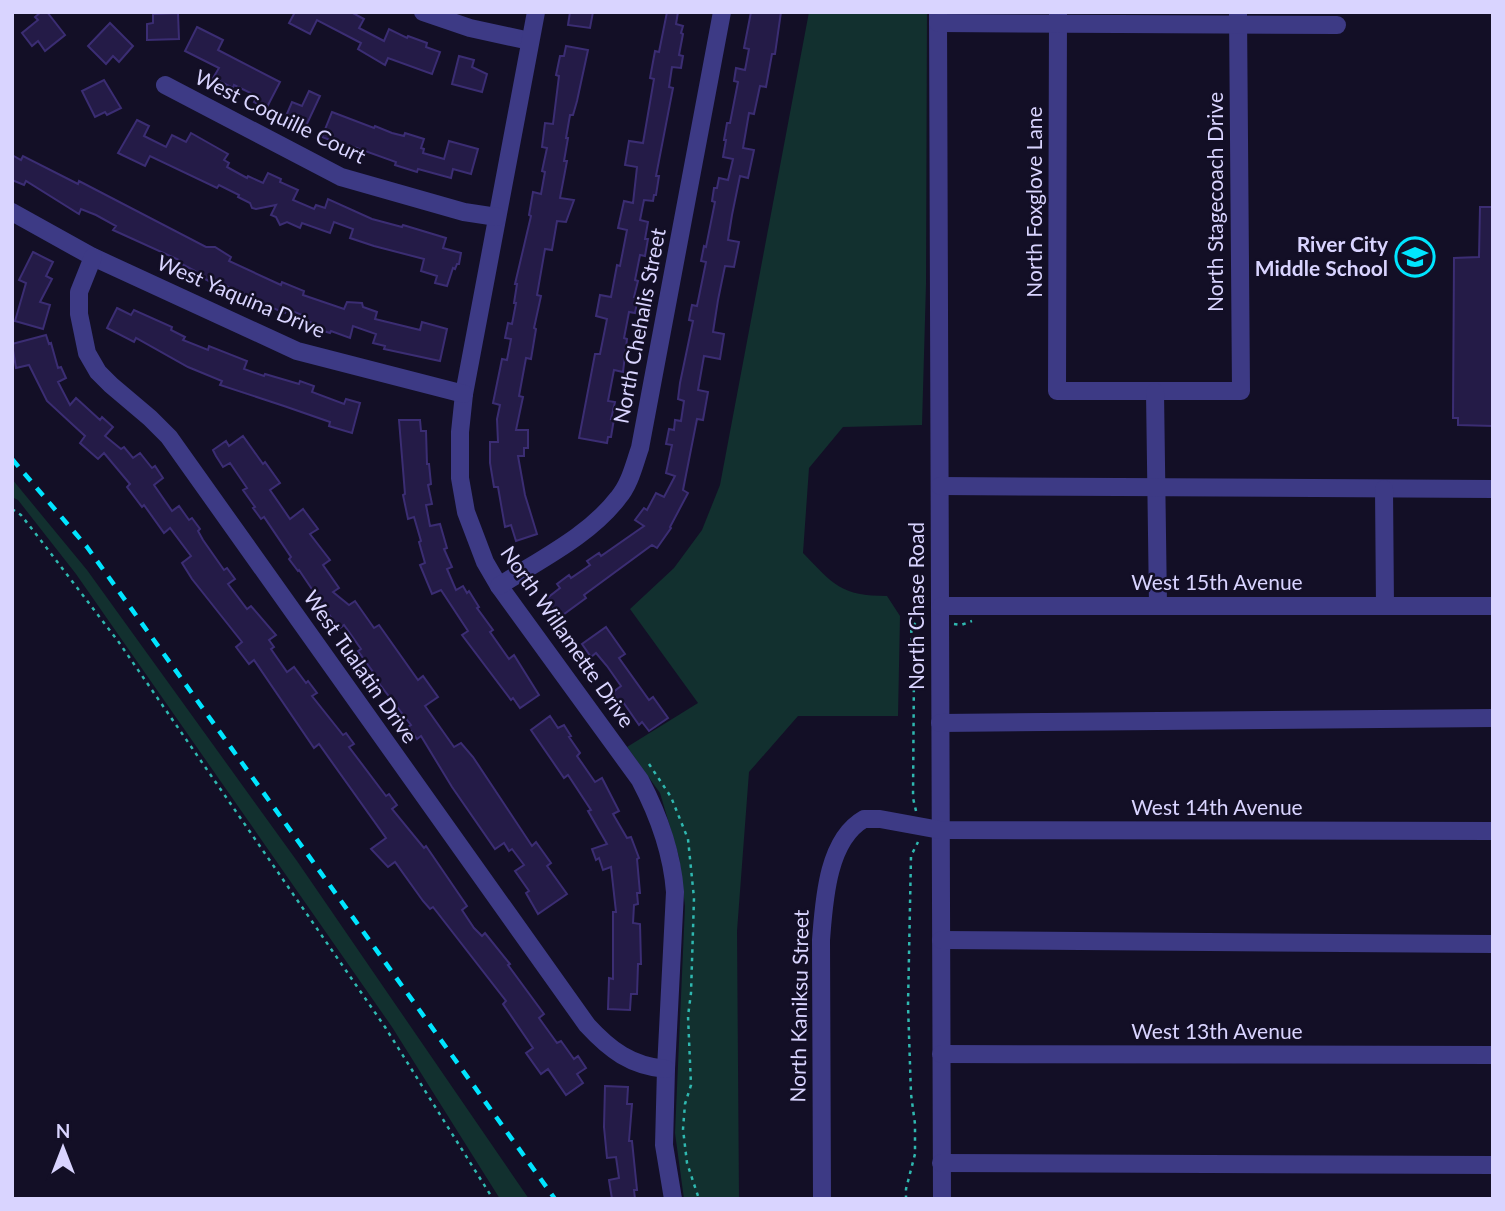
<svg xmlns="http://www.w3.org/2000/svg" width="1505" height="1211" viewBox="0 0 1505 1211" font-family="Lato,sans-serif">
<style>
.green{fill:#12302f}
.building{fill:#241b47;stroke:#3b2d73;stroke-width:2}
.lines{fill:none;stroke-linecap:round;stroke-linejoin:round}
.path{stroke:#2fb8b0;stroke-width:2.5;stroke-dasharray:3.5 5;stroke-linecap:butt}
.minor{stroke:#3d3a85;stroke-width:18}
.rail{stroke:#00e5ff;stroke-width:4.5;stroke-dasharray:10 9;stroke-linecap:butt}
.labels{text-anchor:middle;stroke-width:5;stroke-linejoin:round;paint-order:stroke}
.street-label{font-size:21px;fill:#d9d4ff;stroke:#130f26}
.poi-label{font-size:21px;font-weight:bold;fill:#d9d4ff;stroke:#130f26;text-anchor:end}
</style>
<rect width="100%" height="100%" fill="#130f26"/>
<!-- green -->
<g class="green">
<path d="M809,12h118l-1,272 -4,141 -79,2 -34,41 -6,85c31,32 38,43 84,43l13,20 -2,100h-100l-49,56 -12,159 2,268h-55l-9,-66 10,-227 -6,-49 -19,-64 -33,-46 71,-44 -68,-94 44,-41 28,-38 18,-45z"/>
<polygon points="12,479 87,570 297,861 529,1199 500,1199 392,1027 76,574 18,500 12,497"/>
</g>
<!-- building -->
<g class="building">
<polygon points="41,12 47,12 65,35 45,51 38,41 32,46 22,33 38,20 35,17"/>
<polygon points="295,12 351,12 364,19 359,28 384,41 389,29 407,38 408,36 427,43 426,47 440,52 432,74 388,58 385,65 358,49 361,43 317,20 310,34 289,23"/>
<polygon points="570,12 593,12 590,28 568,25"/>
<polygon points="667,12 678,12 676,24 683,26 681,33 683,34 679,55 683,56 681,68 672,67 669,87 673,88 656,176 659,176 656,195 654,195 653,201 644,200 640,220 648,222 645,239 648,239 645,256 640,255 635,280 638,281 634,297 638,298 635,313 629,312 624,338 627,339 623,372 614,370 608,401 615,402 611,419 614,419 611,437 608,437 607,443 579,438 595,354 600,354 607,319 596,316 600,295 611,297 617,265 620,266 627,230 618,228 624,201 633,203 637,167 625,165 629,141 643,143 654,79 650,78 655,51 659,52"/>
<polygon points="751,12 781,12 775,54 772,54 766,87 760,86 754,114 749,113 743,148 754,150 748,178 740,176 732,215 728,240 739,242 734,267 725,266 718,300 713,332 724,334 720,359 704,356 698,390 708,392 703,420 697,419 683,490 688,493 670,527 671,528 657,548 652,545 584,595 586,598 560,617 546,599 560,588 557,584 569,575 571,578 590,565 587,561 599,553 601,556 644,526 635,520 644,508 647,510 656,493 664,497 675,476 666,473 672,445 666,444 669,429 674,430 675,420 681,421 684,401 678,399 680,383 693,321 689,320 692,305 697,306 706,262 701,261 704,246 706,247 715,202 712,201 714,188 717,188 719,178 728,180 733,159 723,157 726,140 724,140 727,123 730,123 738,82 734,81 736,68 745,70 749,49 744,48"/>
<polygon points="178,13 179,39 147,40 147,24 153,23 153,14"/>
<polygon points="110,23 133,46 119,62 113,56 106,64 88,46"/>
<polygon points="197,27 223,40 218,50 280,82 266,109 254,102 257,96 234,85 233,88 213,78 219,68 185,51"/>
<polygon points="566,46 588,50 577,101 573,115 570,115 566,138 568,138 564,161 567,161 560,198 574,200 566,222 557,221 552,250 545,249 537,295 541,296 534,328 536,329 531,359 526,358 519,396 523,397 516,430 528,430 528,448 524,448 524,456 518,456 525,495 537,534 516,541 511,525 505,527 498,487 494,487 490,463 490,442 498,442 497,419 500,405 493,403 502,359 507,360 511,339 505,338 508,323 512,324 516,303 514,303 517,284 515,284 531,216 529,215 533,192 541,194 545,172 542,171 547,148 542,147 545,123 553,124 559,76 556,75 560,56 564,56"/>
<polygon points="459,56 474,60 472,67 487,74 482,92 452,84"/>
<polygon points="104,80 121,108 107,115 105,112 95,117 82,91"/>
<polygon points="309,91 320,96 306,126 286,116 292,102 302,106"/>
<polygon points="332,112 374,128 375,126 392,133 404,136 405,133 424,139 421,148 424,149 423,153 444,159 449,141 478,149 471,174 453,169 451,178 418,169 417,172 395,165 396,162 354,147 353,149 322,137"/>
<polygon points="137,120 149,126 144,136 166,147 172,135 186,142 191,133 228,154 224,160 229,163 227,167 247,178 248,176 263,183 268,173 281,179 280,182 298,190 293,200 314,209 316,205 325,208 328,199 372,219 402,227 403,225 446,238 443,248 461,253 459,264 457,264 455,269 453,268 447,286 435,283 437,276 421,271 424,259 374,246 350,238 353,229 334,222 330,233 302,223 300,228 287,222 280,225 276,217 271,215 276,205 256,209 252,208 250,203 238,197 239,195 219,185 217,188 150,156 145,166 118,153"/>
<polygon points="12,155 21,160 23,156 78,184 79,181 206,247 215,247 231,257 229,261 281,285 282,282 304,291 303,295 344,309 347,302 362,303 363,307 377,312 375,319 420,330 422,322 447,329 440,361 384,349 385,346 373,343 376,334 353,326 350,338 331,331 330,333 317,329 318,325 304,320 305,316 287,309 285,313 261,303 260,306 247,300 249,297 218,282 216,285 194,273 195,271 178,262 179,260 113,230 116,226 96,215 81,209 79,214 26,181 24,185 12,180"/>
<polygon points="1480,207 1493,207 1493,426 1458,425 1458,418 1453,418 1454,258 1479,257"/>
<polygon points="33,252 53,262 46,276 52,279 40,302 50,305 43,329 15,321 26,283 19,280"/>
<polygon points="117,308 131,315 134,310 172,327 171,330 185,337 183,340 208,350 209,346 247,361 244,369 264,376 265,374 299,384 300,381 314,386 312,392 344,404 346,399 360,403 352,433 332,427 329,426 330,422 284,406 220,385 222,381 188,367 136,338 134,342 107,328"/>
<polygon points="46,335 49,344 51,343 58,368 61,367 66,378 58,382 70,405 76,398 100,420 102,417 113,427 105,436 121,449 124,447 133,458 140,453 152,468 155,466 163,478 154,485 172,511 179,506 189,520 192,518 200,529 198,531 203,540 224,570 227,568 235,579 228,584 247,609 251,606 276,635 269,640 274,647 271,649 287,672 294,667 306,683 308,681 317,693 312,696 343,735 346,733 354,744 349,747 386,796 389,794 397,805 392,809 424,848 426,846 467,906 462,910 474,928 482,936 485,933 510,964 508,965 544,1014 539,1018 557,1043 561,1041 574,1059 578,1056 586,1068 577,1074 583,1083 566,1095 548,1069 541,1074 526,1053 533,1048 503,1004 506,1001 433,907 430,909 423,901 395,862 388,867 371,849 386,838 319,744 314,748 254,660 249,664 236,647 242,642 192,579 182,563 191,556 170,528 164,533 144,505 142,507 127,487 130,484 104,453 98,459 80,443 85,436 47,401 29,365 16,368 12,344"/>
<polygon points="399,420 420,420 421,431 426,431 427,464 429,464 431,484 428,485 432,504 426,505 430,526 440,524 447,548 444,549 452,567 447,569 456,590 463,586 467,593 469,591 479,607 477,608 493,630 490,632 509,659 514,655 539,695 520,708 513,698 511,700 462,635 468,631 441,590 432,594 420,565 425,563 419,542 421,541 414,517 408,519 403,495 405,494"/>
<polygon points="243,436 263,464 265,462 280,483 270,490 290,519 303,509 318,529 310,534 330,560 323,565 339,588 333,592 349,605 355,601 374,628 379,625 418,680 423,676 438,697 425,706 454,747 461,743 473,757 532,846 536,842 551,863 547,866 567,894 538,914 526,893 529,891 515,871 524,865 512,849 509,851 504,843 495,849 452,787 421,736 417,739 408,727 411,725 371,673 373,672 358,651 361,649 344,625 339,629 299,570 298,571 289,559 291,557 264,517 261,519 253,508 255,507 243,490 247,488 230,463 223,467 216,456 213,450 226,441 229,446"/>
<polygon points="606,627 625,654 619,658 649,700 653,697 668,718 649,731 642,722 639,725 623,702 621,704 612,693 621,686 607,666 596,653 591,657 582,644"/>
<polygon points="550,716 558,728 564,725 571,736 569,737 580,753 577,756 595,782 602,778 619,811 613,814 627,838 631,837 639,858 637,859 640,893 637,893 638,904 634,905 633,923 640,924 641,964 638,964 637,994 631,994 630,1010 608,1009 609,978 613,979 613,912 616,912 611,867 603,870 599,858 596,860 592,849 607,844 588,811 591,810 568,775 564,778 531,730"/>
<polygon points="605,1086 628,1087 627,1104 632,1104 629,1141 632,1141 637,1190 634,1190 635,1199 612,1199 609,1180 619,1178 616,1157 607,1158 604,1127"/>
</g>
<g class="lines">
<!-- path -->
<g class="path">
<polyline points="12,509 21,515 39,538 118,641 385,1027 493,1199"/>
<polyline points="954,624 961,625 972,621"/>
<polyline points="649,764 671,797 688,839 694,898 691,993 688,1016 691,1085 685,1104 683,1129 687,1163 699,1199"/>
<polyline points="916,811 913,798 914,668 911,627 917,622 927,621"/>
<polyline points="906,1199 906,1189 915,1154 915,1124 911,1094 908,1005 911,856 918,842"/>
</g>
<!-- minor -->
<g class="minor">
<polyline points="423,12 470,28 530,41"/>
<path d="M536,12l-72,382 -4,38v46l6,34 19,50 14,24 141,194c19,36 32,72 35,112l-9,177 -2,76 9,54"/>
<polyline points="938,12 942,1199"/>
<polyline points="1058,12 1057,391 1241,391 1238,12"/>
<polyline points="938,23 1337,25"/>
<polyline points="165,85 341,177 464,212 497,217"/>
<polyline points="12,212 93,257 297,351 464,394"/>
<path d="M93,257l-14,35v22l8,39 11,19 13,13 39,33 19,19 418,588c23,25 44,41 79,44"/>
<polyline points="1155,392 1158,605"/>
<polyline points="940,486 1493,489"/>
<polyline points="1384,489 1385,606"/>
<path d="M499,586c40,-26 90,-50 119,-88 12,-14 16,-33 22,-50l82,-436"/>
<polyline points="941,606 1493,606"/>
<polyline points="940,723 1493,718"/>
<polyline points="941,940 1493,944"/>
<polyline points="941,1054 1493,1055"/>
<polyline points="941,1163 1493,1165"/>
<path d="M822,1199l-1,-259c3,-38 6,-100 43,-121h16l60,11 553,1"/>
</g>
<!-- rail -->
<polyline class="rail" points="12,459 87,547 555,1199"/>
</g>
<!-- icons -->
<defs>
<g id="school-ring" transform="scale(2.0125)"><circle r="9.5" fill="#130f26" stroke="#00e5ff" stroke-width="1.5"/><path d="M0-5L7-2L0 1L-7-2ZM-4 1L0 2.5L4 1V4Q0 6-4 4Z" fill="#00e5ff"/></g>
</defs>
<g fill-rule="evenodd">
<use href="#school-ring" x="1415" y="257"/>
</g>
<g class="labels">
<!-- street labels -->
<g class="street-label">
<text transform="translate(280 117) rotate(26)" y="7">West Coquille Court</text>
<text transform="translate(1035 202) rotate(-90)" y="7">North Foxglove Lane</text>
<text transform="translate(1216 202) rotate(-90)" y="7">North Stagecoach Drive</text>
<text transform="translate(241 297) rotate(23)" y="7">West Yaquina Drive</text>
<text transform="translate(640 326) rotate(-79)" y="7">North Chehalis Street</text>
<text x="1217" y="590">West 15th Avenue</text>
<text transform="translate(917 606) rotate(-90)" y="7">North Chase Road</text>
<text transform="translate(567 637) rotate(55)" y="7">North Willamette Drive</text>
<text transform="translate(360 667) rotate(55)" y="7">West Tualatin Drive</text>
<text x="1217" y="815">West 14th Avenue</text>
<text transform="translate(800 1006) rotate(-89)" y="7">North Kaniksu Street</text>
<text x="1217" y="1039">West 13th Avenue</text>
</g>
<!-- poi labels -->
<g class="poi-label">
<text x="1388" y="252">River City<tspan x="1388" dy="24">Middle School</tspan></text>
</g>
</g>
<!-- border -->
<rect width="1505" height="1211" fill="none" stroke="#d9d4ff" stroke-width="28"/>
<!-- north arrow -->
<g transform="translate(63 1148)" stroke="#130f26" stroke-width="5" paint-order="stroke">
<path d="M0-5L12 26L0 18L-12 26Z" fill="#d9d4ff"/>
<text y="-10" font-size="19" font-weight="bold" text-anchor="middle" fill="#d9d4ff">N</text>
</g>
</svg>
